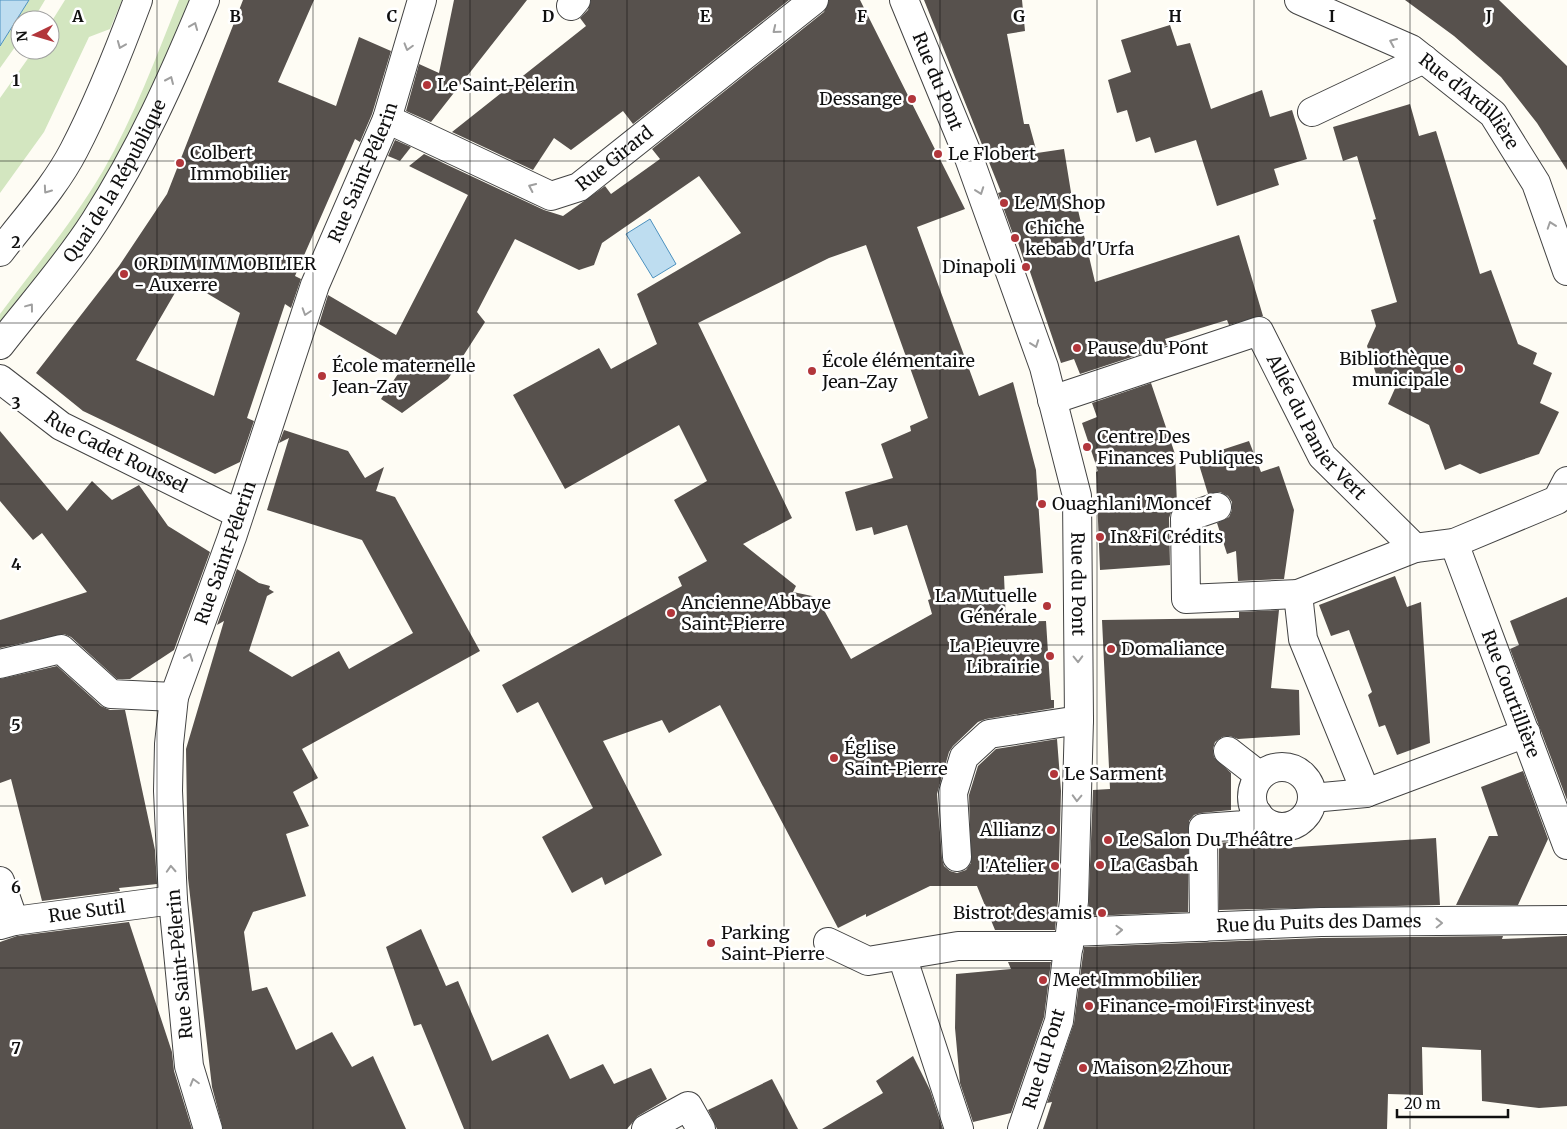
<svg xmlns="http://www.w3.org/2000/svg" width="1567" height="1129" viewBox="0 0 1567 1129" font-family="Merriweather,serif">
<style>
.green{fill:#d3e6c0}
.water{fill:#beddf0;stroke:#4c91bf}
.building{fill:#57514d;fill-rule:evenodd}
.lines{fill:none;stroke-linecap:round;stroke-linejoin:round}
.minor-casing{stroke:#434343;stroke-width:30}
.minor{stroke:#fff;stroke-width:28}
.oneway{stroke:#9f9f9f}
.grid{fill:none;stroke:#101010;stroke-width:1;stroke-opacity:0.55}
.poi-dot{fill:#b2363b;stroke:#fff;stroke-width:2}
.labels{text-anchor:middle;stroke-width:5;stroke-linejoin:round;paint-order:stroke}
.street-label{font-size:18px;fill:#101010;stroke:#fff}
.poi-label{font-size:18px;fill:#101010;stroke:#fff;text-anchor:start}
.grid-label{font-size:16px;text-anchor:middle;font-weight:bold;fill:#101010;stroke:#fff;stroke-width:5;stroke-linejoin:round;paint-order:stroke}
</style>
<rect width="100%" height="100%" fill="#fefcf4"/>
<!-- green -->
<g class="green">
<polygon points="29,0 45,0 33,20 20,20 20,40 0,68 0,46"/>
<polygon points="65,0 122,0 110,29 89,37 44,132 0,193 0,98 34,50 50,50 50,24"/>
<path d="M179,0h12l-48,117 -30,58 -113,157v-18c35,-47 73,-92 103,-143 31,-54 53,-114 76,-171z"/>
</g>
<!-- water -->
<g class="water">
<polygon points="0,0 29,0 0,46"/>
<polygon points="650,219 676,264 653,278 626,234"/>
</g>
<!-- building -->
<g class="building">
<path d="M243,0h71l-36,82 58,24 23,-69 32,14 -19,63 -12,28 -5,-3 -60,137 6,3 -10,29 -6,-4 -38,114 7,3 -14,41 -25,12 -132,-63 -47,-38 83,-107 48,-72zM183,279l57,34 -26,83 -78,-36z"/>
<polygon points="454,0 527,0 431,122 406,111 419,64 439,73"/>
<polygon points="591,0 789,0 633,124 623,111 571,150 554,138 533,170 452,132 586,26 580,18 588,10"/>
<path d="M829,0h31l105,209 -48,18 62,169 34,-14 23,88 7,103 -39,3 2,46 40,-1 5,79h3v8l-68,11 -8,3 -25,24 -4,6 -12,42 5,64 2,8 6,5 7,2 9,-3 5,-7 -2,-68 9,-29 18,-17 61,-10 4,52 -3,109 -3,30h-60l-18,-44h-47l-64,31v-3l-28,14 -118,-223 -51,28 -7,-13 -59,21 59,114 -57,30 -3,-8 -30,16 -30,-56 51,-29 -55,-106 -21,11 -15,-28 180,-99 -4,-9 29,-16 -33,-61 33,-19 -28,-56 -114,64 -52,-94 86,-47 12,21 46,-25 -20,-50 104,-61 -42,-57 -97,67 -8,22 -15,5 -64,-31 -38,73 8,10 -29,45 -8,12 -46,34 -21,-14 19,-28 -81,-47 9,-29 68,40 72,-140 -59,-29 15,-12 120,56 19,6 42,-30 6,8 49,-35 -8,-10 172,-137zM866,245l62,173 -18,8 1,5 -30,13 12,34 -48,14 11,39 16,-4 2,8 33,-10 24,74 -3,1 4,14 -81,45 -26,-47 -13,-16 -19,-4 3,-6 -53,-42 49,-26 -94,-195 131,-65z"/>
<polygon points="924,0 1022,0 1025,31 1007,34 1024,124 1029,124 1037,153 1064,149 1074,211 1078,210 1095,282 1239,235 1263,316 1229,325 1227,320 1165,339 1167,345 1140,351 1141,354 1080,374 1074,359 1061,363 1027,263 1025,264 1016,236 1014,237 998,193 1001,192"/>
<polygon points="1405,0 1499,0 1567,66 1567,170 1537,123 1501,77 1454,36"/>
<polygon points="1170,25 1177,46 1190,43 1211,109 1262,90 1270,117 1292,110 1307,159 1274,169 1279,185 1217,206 1196,140 1155,153 1150,137 1136,142 1127,110 1117,113 1108,80 1131,72 1121,40"/>
<polygon points="1410,104 1419,136 1436,131 1480,274 1491,270 1518,344 1537,353 1533,364 1552,373 1540,403 1559,412 1539,454 1480,474 1460,464 1445,470 1429,425 1388,404 1397,384 1376,374 1367,346 1376,326 1371,310 1397,302 1373,220 1376,219 1357,156 1343,161 1333,127"/>
<polygon points="395,140 411,147 400,161 388,156"/>
<polygon points="1151,383 1175,454 1177,505 1172,510 1169,518 1170,565 1100,570 1096,472 1098,471 1082,423 1097,417 1092,403"/>
<polygon points="284,430 348,451 365,478 384,467 376,491 395,497 480,651 302,749 318,778 293,792 309,826 286,834 306,896 253,912 244,932 252,991 267,987 296,1050 332,1032 352,1067 373,1056 406,1129 223,1129 212,1087 188,878 186,749 224,621 217,625 237,569 259,583 270,586 269,589 274,592 267,596 249,651 292,677 339,651 349,669 413,633 362,540 267,510 289,438 279,443"/>
<polygon points="0,431 67,511 92,481 112,500 139,485 168,526 210,552 174,650 130,679 117,679 71,637 64,634 0,648 0,620 87,592 42,533 33,540 0,501"/>
<polygon points="1249,441 1261,472 1279,466 1294,510 1284,579 1238,581 1236,551 1227,554 1217,523 1229,517 1232,510 1232,502 1228,496 1220,492 1208,494 1197,458"/>
<polygon points="1395,576 1407,607 1421,602 1430,743 1397,755 1385,725 1379,727 1368,695 1372,692 1349,630 1331,636 1319,605"/>
<polygon points="1567,597 1567,800 1510,649 1519,645 1510,621"/>
<polygon points="1279,610 1271,688 1299,690 1300,735 1238,739 1230,736 1222,737 1215,742 1213,749 1214,757 1231,773 1231,810 1201,813 1194,815 1189,821 1188,912 1088,916 1093,790 1110,789 1102,620 1239,618 1239,612"/>
<polygon points="57,666 101,706 110,710 125,710 155,850 157,884 119,888 120,891 42,901 11,779 0,783 0,679"/>
<polygon points="1523,771 1548,839 1518,905 1456,905 1489,836 1498,836 1481,787"/>
<polygon points="1436,838 1440,905 1219,910 1219,843 1230,842 1230,846 1281,848"/>
<polygon points="129,922 172,1052 174,1071 192,1129 0,1129 0,942 17,936"/>
<polygon points="421,929 446,986 458,981 492,1061 548,1034 570,1079 603,1064 614,1084 651,1068 667,1099 638,1116 627,1129 464,1129 421,1024 414,1026 386,947"/>
<polygon points="1503,936 1502,939 1567,936 1567,1106 1539,1108 1482,1101 1481,1050 1422,1047 1423,1095 1388,1094 1387,1129 1043,1129 1052,1102 1047,1103 1074,1023 1084,947 1321,938"/>
<polygon points="1008,962 1051,962 1044,1017 1011,1113 973,1122 960,1083 955,1028 956,974 1011,969"/>
<polygon points="913,1056 930,1090 943,1129 822,1129 883,1093 876,1081"/>
<polygon points="772,1079 798,1129 717,1129 708,1110"/>
</g>
<g class="lines">
<!-- minor casing -->
<g class="minor-casing">
<g id="minor">
<path id="s1" d="M904,0l65,158 75,209 33,129 2,224 -5,181 -15,120 -37,108"/>
<path id="s2" d="M1299,0l112,49 82,65 43,69 31,88"/>
<polyline points="571,6 576,0"/>
<polyline points="1312,112 1424,59"/>
<path id="s3" d="M387,119l164,77 28,-9 235,-187"/>
<path d="M0,252c25,-33 55,-65 74,-102 25,-48 45,-99 64,-150"/>
<path id="s4" d="M0,345c31,-40 67,-80 95,-124 45,-70 78,-144 110,-221"/>
<path id="s5" d="M0,379l61,47 178,88"/>
<path id="s6" d="M1052,400l207,-69 63,125 93,92 39,-5 103,-43 10,-19"/>
<polyline points="1217,507 1185,518 1186,599 1298,594 1415,548"/>
<path id="s7" d="M1454,543l113,302"/>
<polyline points="1298,594 1303,639 1366,793 1526,733"/>
<polyline points="0,664 61,649 111,694 174,697"/>
<polyline points="1228,751 1260,776"/>
<circle cx="1282" cy="797" r="30"/>
<polyline points="1312,798 1366,793"/>
<polyline points="957,857 953,793 964,757 989,734 1079,720"/>
<polyline points="0,881 14,921"/>
<path id="s8" d="M0,925l14,-4 159,-21"/>
<polyline points="1204,927 1203,828 1245,825 1258,814"/>
<path id="s9" d="M1071,932l250,-10 246,-2"/>
<polyline points="828,942 868,961 958,946 1069,946"/>
<polyline points="902,956 959,1129"/>
<path id="s10" d="M208,1129l-19,-63 -16,-166 -5,-109 1,-47 5,-47 58,-160 83,-252 72,-166 35,-119"/>
<polyline points="646,1129 688,1106 701,1129"/>
</g>
</g>
<!-- minor -->
<use href="#minor" class="minor"/>
</g>
<!-- one-way arrows -->
<defs><path id="oneway-chevron" d="M-2-3.5L2.5 0L-2 3.5" fill="none" stroke-width="1.6" stroke-linecap="round" stroke-linejoin="round" transform="scale(1.25)"/></defs>
<g class="oneway">
<use href="#oneway-chevron" transform="translate(194 26) rotate(-68)"/>
<use href="#oneway-chevron" transform="translate(776 30) rotate(141)"/>
<use href="#oneway-chevron" transform="translate(1393 42) rotate(-157)"/>
<use href="#oneway-chevron" transform="translate(121 45) rotate(112)"/>
<use href="#oneway-chevron" transform="translate(408 47) rotate(106)"/>
<use href="#oneway-chevron" transform="translate(170 80) rotate(-66)"/>
<use href="#oneway-chevron" transform="translate(532 187) rotate(-155)"/>
<use href="#oneway-chevron" transform="translate(47 190) rotate(125)"/>
<use href="#oneway-chevron" transform="translate(980 191) rotate(70)"/>
<use href="#oneway-chevron" transform="translate(1551 225) rotate(-109)"/>
<use href="#oneway-chevron" transform="translate(30 307) rotate(-53)"/>
<use href="#oneway-chevron" transform="translate(306 312) rotate(108)"/>
<use href="#oneway-chevron" transform="translate(1035 344) rotate(70)"/>
<use href="#oneway-chevron" transform="translate(189 657) rotate(-70)"/>
<use href="#oneway-chevron" transform="translate(1078 659) rotate(89)"/>
<use href="#oneway-chevron" transform="translate(1077 798) rotate(92)"/>
<use href="#oneway-chevron" transform="translate(171 869) rotate(-93)"/>
<use href="#oneway-chevron" transform="translate(1439 923) rotate(-1)"/>
<use href="#oneway-chevron" transform="translate(1119 930) rotate(-2)"/>
<use href="#oneway-chevron" transform="translate(194 1082) rotate(-106)"/>
</g>
<!-- grid -->
<path class="grid" d="M157,0v1129M313,0v1129M470,0v1129M627,0v1129M784,0v1129M940,0v1129M1097,0v1129M1254,0v1129M1410,0v1129M0,161h1567M0,323h1567M0,484h1567M0,645h1567M0,806h1567M0,968h1567"/>
<!-- markers -->
<g class="poi-dot">
<circle cx="427" cy="85" r="5"/>
<circle cx="912" cy="99" r="5"/>
<circle cx="938" cy="154" r="5"/>
<circle cx="180" cy="163" r="5"/>
<circle cx="1004" cy="203" r="5"/>
<circle cx="1015" cy="238" r="5"/>
<circle cx="1026" cy="267" r="5"/>
<circle cx="124" cy="274" r="5"/>
<circle cx="1077" cy="348" r="5"/>
<circle cx="1459" cy="369" r="5"/>
<circle cx="812" cy="371" r="5"/>
<circle cx="322" cy="376" r="5"/>
<circle cx="1087" cy="447" r="5"/>
<circle cx="1042" cy="504" r="5"/>
<circle cx="1100" cy="537" r="5"/>
<circle cx="1047" cy="606" r="5"/>
<circle cx="671" cy="613" r="5"/>
<circle cx="1111" cy="649" r="5"/>
<circle cx="1050" cy="656" r="5"/>
<circle cx="834" cy="758" r="5"/>
<circle cx="1054" cy="774" r="5"/>
<circle cx="1051" cy="830" r="5"/>
<circle cx="1108" cy="840" r="5"/>
<circle cx="1100" cy="865" r="5"/>
<circle cx="1055" cy="866" r="5"/>
<circle cx="1102" cy="913" r="5"/>
<circle cx="711" cy="943" r="5"/>
<circle cx="1043" cy="980" r="5"/>
<circle cx="1089" cy="1006" r="5"/>
<circle cx="1083" cy="1068" r="5"/>
</g>
<g class="labels">
<!-- street labels -->
<g class="street-label">
<text dy="6" stroke="none"><textPath href="#s1" startOffset="88">Rue du Pont</textPath></text>
<text dy="6" stroke="none"><textPath href="#s2" startOffset="201">Rue d'Ardillière</textPath></text>
<text dy="6" stroke="none"><textPath href="#s3" startOffset="256">Rue Girard</textPath></text>
<text dy="6" stroke="none"><textPath href="#s10" startOffset="994">Rue Saint-Pélerin</textPath></text>
<text dy="6" stroke="none"><textPath href="#s4" startOffset="201">Quai de la République</textPath></text>
<text dy="6" stroke="none"><textPath href="#s6" startOffset="331">Allée du Panier Vert</textPath></text>
<text dy="6" stroke="none"><textPath href="#s5" startOffset="138">Rue Cadet Roussel</textPath></text>
<text dy="6" stroke="none"><textPath href="#s10" startOffset="589">Rue Saint-Pélerin</textPath></text>
<text dy="6" stroke="none"><textPath href="#s1" startOffset="614">Rue du Pont</textPath></text>
<text dy="6" stroke="none"><textPath href="#s7" startOffset="161">Rue Courtillière</textPath></text>
<text dy="6" stroke="none"><textPath href="#s8" startOffset="88">Rue Sutil</textPath></text>
<text dy="6" stroke="none"><textPath href="#s9" startOffset="248">Rue du Puits des Dames</textPath></text>
<text transform="translate(180 964) rotate(-95)" y="6">Rue Saint-Pélerin</text>
<text transform="translate(1044 1059) rotate(-73)" y="6">Rue du Pont</text>
</g>
<!-- poi labels -->
<g class="poi-label">
<text x="437" y="91">Le Saint-Pelerin</text>
<text x="902" y="105" text-anchor="end">Dessange</text>
<text x="190" y="159">Colbert<tspan x="190" dy="21">Immobilier</tspan></text>
<text x="948" y="160">Le Flobert</text>
<text x="1014" y="209">Le M Shop</text>
<text x="1025" y="234">Chiche<tspan x="1025" dy="21">kebab d'Urfa</tspan></text>
<text x="134" y="270">ORDIM IMMOBILIER<tspan x="134" dy="21">- Auxerre</tspan></text>
<text x="1016" y="273" text-anchor="end">Dinapoli</text>
<text x="1087" y="354">Pause du Pont</text>
<text x="1449" y="365" text-anchor="end">Bibliothèque<tspan x="1449" dy="21">municipale</tspan></text>
<text x="822" y="367">École élémentaire<tspan x="822" dy="21">Jean-Zay</tspan></text>
<text x="332" y="372">École maternelle<tspan x="332" dy="21">Jean-Zay</tspan></text>
<text x="1097" y="443">Centre Des<tspan x="1097" dy="21">Finances Publiques</tspan></text>
<text x="1052" y="510">Ouaghlani Moncef</text>
<text x="1110" y="543">In&amp;Fi Crédits</text>
<text x="1037" y="602" text-anchor="end">La Mutuelle<tspan x="1037" dy="21">Générale</tspan></text>
<text x="681" y="609">Ancienne Abbaye<tspan x="681" dy="21">Saint-Pierre</tspan></text>
<text x="1040" y="652" text-anchor="end">La Pieuvre<tspan x="1040" dy="21">Librairie</tspan></text>
<text x="1121" y="655">Domaliance</text>
<text x="844" y="754">Église<tspan x="844" dy="21">Saint-Pierre</tspan></text>
<text x="1064" y="780">Le Sarment</text>
<text x="1041" y="836" text-anchor="end">Allianz</text>
<text x="1118" y="846">Le Salon Du Théâtre</text>
<text x="1110" y="871">La Casbah</text>
<text x="1045" y="872" text-anchor="end">l'Atelier</text>
<text x="1092" y="919" text-anchor="end">Bistrot des amis</text>
<text x="721" y="939">Parking<tspan x="721" dy="21">Saint-Pierre</tspan></text>
<text x="1053" y="986">Meet Immobilier</text>
<text x="1099" y="1012">Finance-moi First invest</text>
<text x="1093" y="1074">Maison 2 Zhour</text>
</g>
</g>
<g class="grid-label">
<text x="78" y="22">A</text>
<text x="235" y="22">B</text>
<text x="392" y="22">C</text>
<text x="548" y="22">D</text>
<text x="705" y="22">E</text>
<text x="862" y="22">F</text>
<text x="1019" y="22">G</text>
<text x="1175" y="22">H</text>
<text x="1332" y="22">I</text>
<text x="1489" y="22">J</text>
<text x="16" y="86">1</text>
<text x="16" y="248">2</text>
<text x="16" y="409">3</text>
<text x="16" y="570">4</text>
<text x="16" y="731">5</text>
<text x="16" y="893">6</text>
<text x="16" y="1054">7</text>
</g>
<!-- north arrow -->
<g transform="translate(35 35) rotate(265)"><circle r="24" fill="#ffffff" stroke="#9f9f9f"/>
<path d="M0-4L9 19L0 12L-9 19Z" fill="#b2363b"/>
<text y="-8" font-size="14" font-weight="bold" text-anchor="middle" fill="#101010">N</text>
</g>
<!-- scale -->
<path d="M1397 1109v8h111v-8" fill="none" stroke="#101010" stroke-width="2.5"/>
<text x="1404" y="1109" font-size="15" fill="#101010" stroke="#ffffff" stroke-width="4" paint-order="stroke">20 m</text>
</svg>
